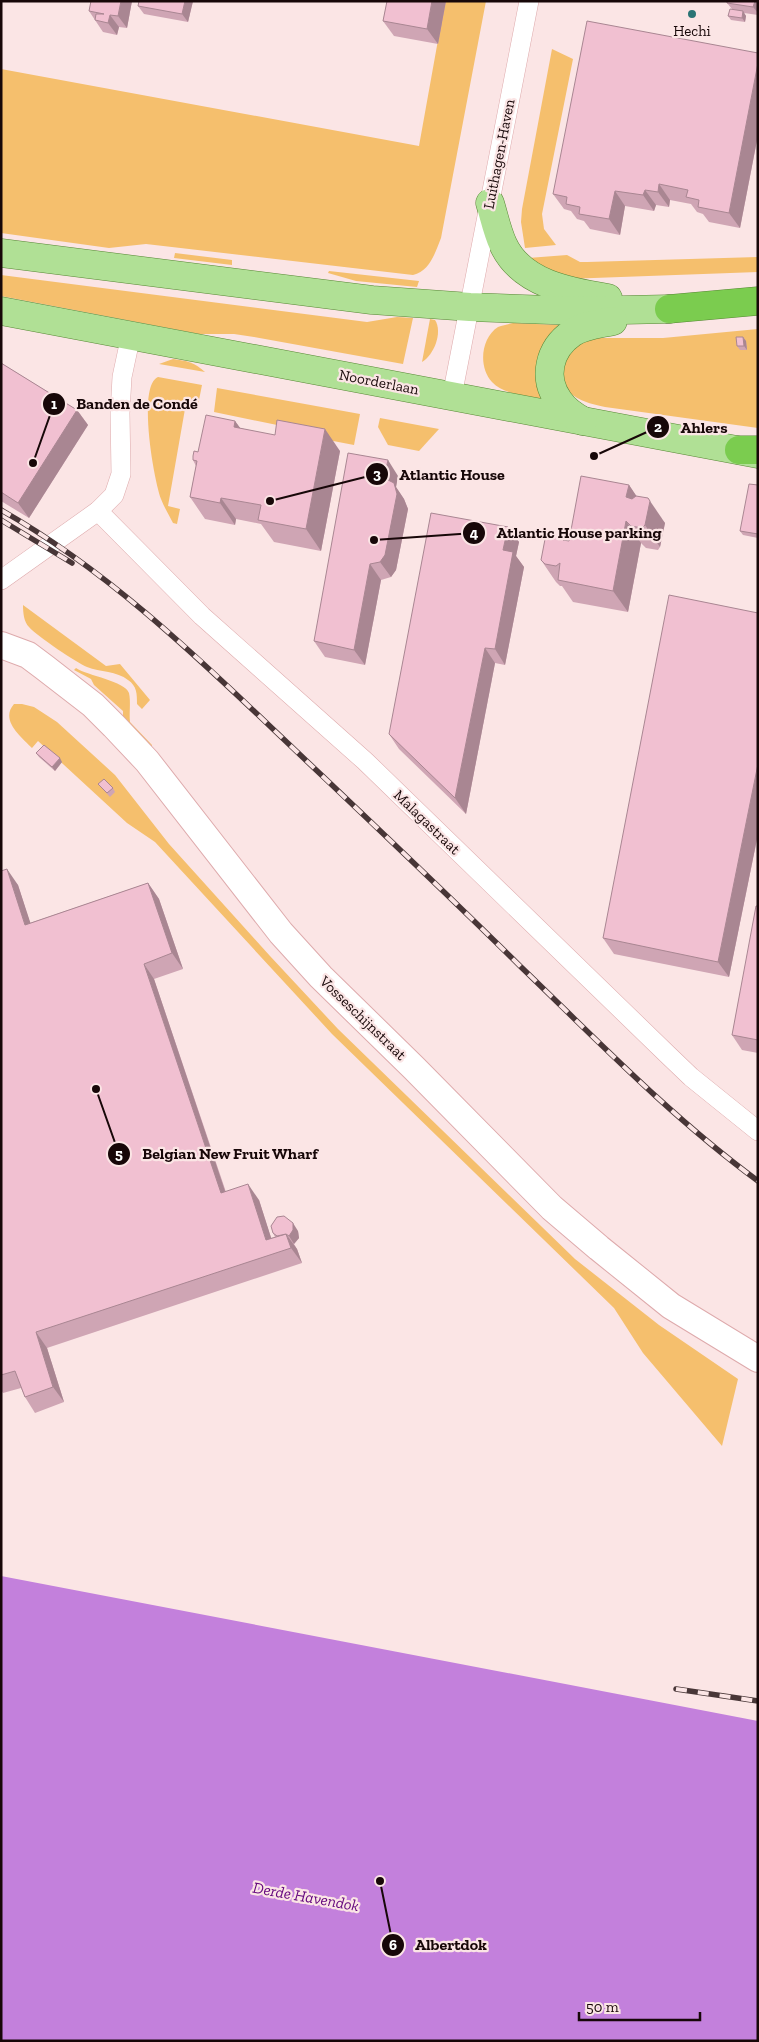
<svg xmlns="http://www.w3.org/2000/svg" width="759" height="2042" viewBox="0 0 759 2042" font-family="'Zilla Slab',serif">
<style>
.green{fill:#f5bf6d}
.water{fill:#c380dc}
.lines{fill:none;stroke-linecap:round;stroke-linejoin:round}
.street-casing{stroke:#deaaac;stroke-width:20}
.secondary-casing{stroke:#deaaac;stroke-width:28}
.primary-casing{stroke:#588736;stroke-width:29}
.highway-casing{stroke:#588736;stroke-width:29}
.street{stroke:#fff;stroke-width:19}
.secondary{stroke:#fff;stroke-width:26}
.primary{stroke:#b0e095;stroke-width:28}
.highway{stroke:#7bcc4f;stroke-width:28}
.rail-casing{stroke:#483637;stroke-width:5.5}
.rail{stroke:#fbe5e5;stroke-width:4;stroke-dasharray:11;stroke-linecap:butt}
.wall{fill:#cfa5b4}
.shaded-wall{fill:#a98692}
.building{fill:#f1c0d1;stroke:#a98692}
.poi-dot{fill:#2a7475;stroke:#fbe5e5;stroke-width:2}
.labels{text-anchor:middle;stroke-width:4.5;stroke-linejoin:round;paint-order:stroke}
.poi-label{font-size:15px;fill:#170708;stroke:#fbe5e5}
.street-label{font-size:15px;fill:#170708;stroke:#fbe5e5}
.water-label{font-size:16px;font-style:italic;fill:#62047c;stroke:#fbe5e5}
.leader{fill:none;stroke:#170708;stroke-width:2}
.callout-dot{fill:#170708;stroke:#fbe5e5;stroke-width:2}
.mark-label{font-size:15px;text-anchor:middle;font-weight:bold;fill:#fff}
.callout-label{font-size:16px;text-anchor:middle;font-weight:bold;fill:#170708;stroke:#fbe5e5;stroke-width:4.5;stroke-linejoin:round;paint-order:stroke}
</style>
<rect width="100%" height="100%" fill="#fbe5e5"/>
<!-- green -->
<g class="green">
<path d="M445,1h41l-45,237c-6,15 -11,33 -28,37l-267,-31 -37,4 -108,-15v-164l418,77z"/>
<polygon points="552,49 573,59 542,214 544,229 556,245 525,248 521,222 522,209"/>
<polygon points="175,253 232,260 232,265 174,258"/>
<polygon points="567,255 580,262 587,262 758,257 758,272 566,279 558,278 528,258"/>
<polygon points="329,271 419,281 417,287 356,281 328,273"/>
<polygon points="1,275 367,322 397,317 413,318 403,364 254,337 234,334 199,334 1,296"/>
<path d="M430,319l5,1c8,12 -1,35 -13,42z"/>
<path d="M513,323l45,2 2,4 -16,71c-16,-4 -40,-5 -52,-18 -14,-15 -11,-44 6,-55 5,-2 11,-3 15,-4z"/>
<path d="M758,329v99l-153,-21c-18,-4 -30,-7 -42,-21l-1,-26 7,-10 22,-12h72z"/>
<path d="M173,359c14,2 21,3 32,13l-46,-8z"/>
<path d="M158,377l44,8 -5,25 -12,-1 -17,97 12,3 -3,15 -4,-1c-4,-8 -9,-16 -12,-24 -7,-18 -24,-113 -3,-122z"/>
<polygon points="217,388 360,414 354,445 281,431 282,426 214,412"/>
<polygon points="380,418 439,429 419,451 388,445 378,427"/>
<path d="M23,605l83,61 14,-2 30,36 -8,9 -5,-5c0,-10 0,-18 -9,-24 -11,-9 -28,-8 -41,-13 -10,-4 -50,-31 -58,-40 -5,-5 -6,-14 -6,-22z"/>
<path d="M76,668c12,8 49,13 53,25 2,9 0,20 1,29l22,23v5l-29,-29v-10l-29,-26 -3,-6 -17,-9z"/>
<path d="M14,704h8l12,3 23,15 58,53 54,69 101,112 68,73 237,230 84,66 79,54 -16,67 -79,-93 -29,-45 -282,-274 -177,-192 -28,-19 -89,-82 -6,7c-12,-12 -32,-28 -18,-44z"/>
</g>
<!-- water -->
<polygon class="water" points="1,1576 758,1721 758,2041 1,2041"/>
<g class="lines">
<!-- street casing -->
<g class="street-casing">
<g id="street">
<polyline points="452,396 529,1"/>
<polyline points="98,511 202,616 365,761 667,1054 691,1077 758,1131"/>
<polyline points="1,580 98,511 114,495 121,474 120,413 122,377 131,335"/>
</g>
</g>
<!-- secondary casing -->
<g class="secondary-casing">
<polyline id="secondary" points="1,645 28,655 44,667 93,705 114,726 147,761 281,933 321,977 414,1068 552,1208 599,1248 671,1306 758,1359"/>
</g>
<!-- primary casing -->
<g class="primary-casing">
<g id="primary">
<path d="M490,203c4,13 7,28 13,41 18,40 67,48 105,54"/>
<polyline points="1,253 372,300 470,307 579,311 669,309"/>
<polyline points="1,311 758,454"/>
<path d="M583,421c-9,-5 -18,-11 -24,-20 -17,-23 -10,-52 13,-68 12,-8 28,-9 41,-12"/>
</g>
</g>
<!-- highway casing -->
<g class="highway-casing">
<g id="highway">
<polyline points="669,309 758,301"/>
<polyline points="739,450 758,450"/>
</g>
</g>
<!-- street -->
<use href="#street" class="street"/>
<!-- secondary -->
<use href="#secondary" class="secondary"/>
<!-- primary -->
<use href="#primary" class="primary"/>
<!-- highway -->
<use href="#highway" class="highway"/>
<!-- rail casing -->
<g class="rail-casing">
<g id="rail">
<path d="M1,510c102,58 188,139 273,220 82,78 165,156 246,236 77,74 151,151 238,215"/>
<polyline points="1,520 72,563"/>
<polyline points="676,1689 758,1701"/>
</g>
</g>
<!-- rail -->
<use href="#rail" class="rail"/>
</g>
<!-- wall -->
<g class="wall">
<polygon points="91,1 132,1 127,28 119,27 117,35 103,32 89,11"/>
<polygon points="193,1 188,22 144,14 138,6"/>
<polygon points="387,1 446,1 438,44 394,36 383,21"/>
<polygon points="758,1 758,15 744,13 746,16 745,22 731,20 728,16 732,9 727,3"/>
<polygon points="758,53 758,135 740,228 709,222 703,214 697,212 691,204 670,200 669,207 656,205 654,211 625,206 620,235 590,229 584,221 577,219 571,211 564,209 553,194"/>
<polygon points="743,337 746,341 747,350 740,350 737,346"/>
<polygon points="1,363 77,410 88,425 29,518 1,501"/>
<polygon points="235,421 240,428 340,451 321,551 274,542 261,524 236,519 235,525 205,519 190,497 196,466 193,460"/>
<polygon points="398,476 396,487 404,499 408,509 396,570 391,577 381,580 365,665 325,657 314,641"/>
<polygon points="629,485 636,496 665,523 660,547 658,550 646,548 641,543 628,612 573,602 562,586 560,586 556,582 541,560 564,540 569,541"/>
<polygon points="758,485 758,538 743,535 740,531"/>
<polygon points="508,527 519,542 516,556 524,567 505,665 495,663 466,814 399,749 389,734"/>
<polygon points="758,613 758,834 729,977 614,954 603,938"/>
<polygon points="36,753 62,762 55,771 39,757"/>
<polygon points="98,784 113,788 115,792 110,797"/>
<polygon points="1,871 18,885 30,923 148,883 159,899 183,969 154,979 226,1192 259,1200 271,1238 275,1237 273,1233 298,1231 299,1238 294,1244 297,1249 302,1263 47,1348 64,1402 35,1413 25,1397 21,1388 3,1393 1,1390"/>
<polygon points="758,906 758,1053 742,1050 732,1035"/>
</g>
<!-- shaded-wall -->
<g class="shaded-wall">
<polygon points="121,1 132,1 127,28 118,16"/>
<polygon points="185,1 193,1 188,22 182,14"/>
<polygon points="432,1 446,1 438,44 427,29"/>
<polygon points="755,1 758,1 758,13 753,7"/>
<polygon points="743,11 746,16 745,22 742,18"/>
<polygon points="110,15 119,27 117,35 108,23"/>
<polygon points="758,63 758,135 740,228 729,213"/>
<polygon points="659,184 670,200 669,207 658,192"/>
<polygon points="645,190 656,205 654,211 643,195"/>
<polygon points="615,191 625,206 620,235 609,219"/>
<polygon points="743,337 746,341 747,350 744,346"/>
<polygon points="77,410 88,425 29,518 18,503"/>
<polygon points="235,421 251,443 234,427"/>
<polygon points="325,429 340,451 321,551 306,529"/>
<polygon points="388,460 398,476 396,487 404,499 408,509 396,570 391,577 380,562 384,478"/>
<polygon points="629,485 644,507 626,497"/>
<polygon points="221,498 236,519 235,525 220,503"/>
<polygon points="648,498 665,523 660,547 645,525"/>
<polygon points="626,521 641,543 628,612 613,591"/>
<polygon points="508,527 519,542 516,556 524,567 505,665 495,649 503,550"/>
<polygon points="370,564 381,580 365,665 354,650"/>
<polygon points="485,648 495,663 466,814 455,798"/>
<polygon points="60,758 62,762 55,771 52,767"/>
<polygon points="758,764 758,834 729,977 718,962"/>
<polygon points="7,869 18,885 36,940 25,925"/>
<polygon points="148,883 159,899 183,969 172,953"/>
<polygon points="144,964 154,979 231,1209 221,1193"/>
<polygon points="248,1184 259,1200 276,1253 266,1240"/>
<polygon points="293,1223 298,1231 299,1238 294,1244 289,1236"/>
<polygon points="286,1234 297,1249 302,1263 291,1248"/>
<polygon points="36,1332 47,1348 64,1402 53,1387"/>
</g>
<!-- building -->
<g class="building">
<polygon points="91,1 121,1 118,16 110,15 108,23 95,20 96,14 104,14 89,11"/>
<polygon points="139,1 185,1 182,14 138,6"/>
<polygon points="387,1 432,1 427,29 383,21"/>
<polygon points="727,1 755,1 753,7 727,3"/>
<polygon points="730,9 743,11 742,18 728,16"/>
<polygon points="587,21 758,53 758,63 729,213 698,207 699,200 686,197 688,190 659,184 658,192 645,190 643,195 615,191 609,219 579,214 580,207 566,204 567,197 553,194"/>
<polygon points="736,337 743,337 744,346 737,346"/>
<polygon points="1,363 77,410 18,503 1,492"/>
<polygon points="206,415 235,421 234,427 275,435 277,420 325,429 306,529 258,520 261,505 221,498 220,503 190,497 197,461 193,460 193,456 194,451 198,452"/>
<polygon points="348,453 388,460 384,478 394,483 397,494 385,555 380,562 370,564 354,650 314,641"/>
<polygon points="581,476 629,485 626,497 632,499 636,496 648,498 650,501 645,525 642,528 631,526 626,521 613,591 558,580 560,563 556,566 545,564 541,560 546,534 561,536 563,540 569,541"/>
<polygon points="749,484 758,485 758,534 740,531"/>
<polygon points="431,513 508,527 503,550 513,552 495,649 485,648 455,798 389,734"/>
<polygon points="669,595 758,613 758,764 718,962 603,938"/>
<polygon points="44,745 60,758 52,767 36,753"/>
<polygon points="104,779 113,788 107,793 98,784"/>
<polygon points="7,869 25,925 148,883 172,953 144,964 221,1193 248,1184 266,1240 286,1234 291,1248 36,1332 53,1387 25,1397 15,1371 1,1375 1,871"/>
<polygon points="756,906 758,906 758,1040 732,1035"/>
<polygon points="284,1216 293,1223 293,1230 289,1236 286,1234 277,1236 273,1233 271,1226 277,1217"/>
</g>
<!-- markers -->
<circle class="poi-dot" cx="692" cy="14" r="5"/>
<g class="labels">
<!-- poi labels -->
<g class="poi-label">
<text x="692" y="36">Hechi</text>
</g>
<!-- street labels -->
<g class="street-label">
<text transform="translate(499 154) rotate(-79)" y="5">Luithagen-Haven</text>
<text transform="translate(379 382) rotate(11)" y="5">Noorderlaan</text>
<text transform="translate(427 822) rotate(44)" y="5">Malagastraat</text>
<text transform="translate(363 1018) rotate(44)" y="5">Vosseschijnstraat</text>
</g>
<!-- water labels -->
<g class="water-label">
<text transform="translate(306 1896) rotate(10)" y="6">Derde Havendok</text>
</g>
</g>
<!-- callouts -->
<path class="leader" d="M33 463L54 404M594 456L658 427M270 501L377 474M374 540L474 533M96 1089L119 1154M380 1881L393 1945"/>
<g class="callout-dot">
<circle cx="33" cy="463" r="5"/>
<circle cx="594" cy="456" r="5"/>
<circle cx="270" cy="501" r="5"/>
<circle cx="374" cy="540" r="5"/>
<circle cx="96" cy="1089" r="5"/>
<circle cx="380" cy="1881" r="5"/>
<circle cx="54" cy="404" r="12"/>
<circle cx="658" cy="427" r="12"/>
<circle cx="377" cy="474" r="12"/>
<circle cx="474" cy="533" r="12"/>
<circle cx="119" cy="1154" r="12"/>
<circle cx="393" cy="1945" r="12"/>
</g>
<g class="mark-label">
<text x="54" y="409">1</text>
<text x="658" y="432">2</text>
<text x="377" y="479">3</text>
<text x="474" y="538">4</text>
<text x="119" y="1159">5</text>
<text x="393" y="1950">6</text>
</g>
<g class="callout-label">
<text x="137" y="409">Banden de Condé</text>
<text x="704" y="433">Ahlers</text>
<text x="452" y="480">Atlantic House</text>
<text x="579" y="538">Atlantic House parking</text>
<text x="230" y="1159">Belgian New Fruit Wharf</text>
<text x="451" y="1950">Albertdok</text>
</g>
<!-- border -->
<rect width="759" height="2042" fill="none" stroke="#170708" stroke-width="5"/>
<!-- scale -->
<path d="M579 2012v8h121v-8" fill="none" stroke="#170708" stroke-width="2.5"/>
<text x="586" y="2012" font-size="15" fill="#170708" stroke="#fbe5e5" stroke-width="4" paint-order="stroke">50 m</text>
</svg>
